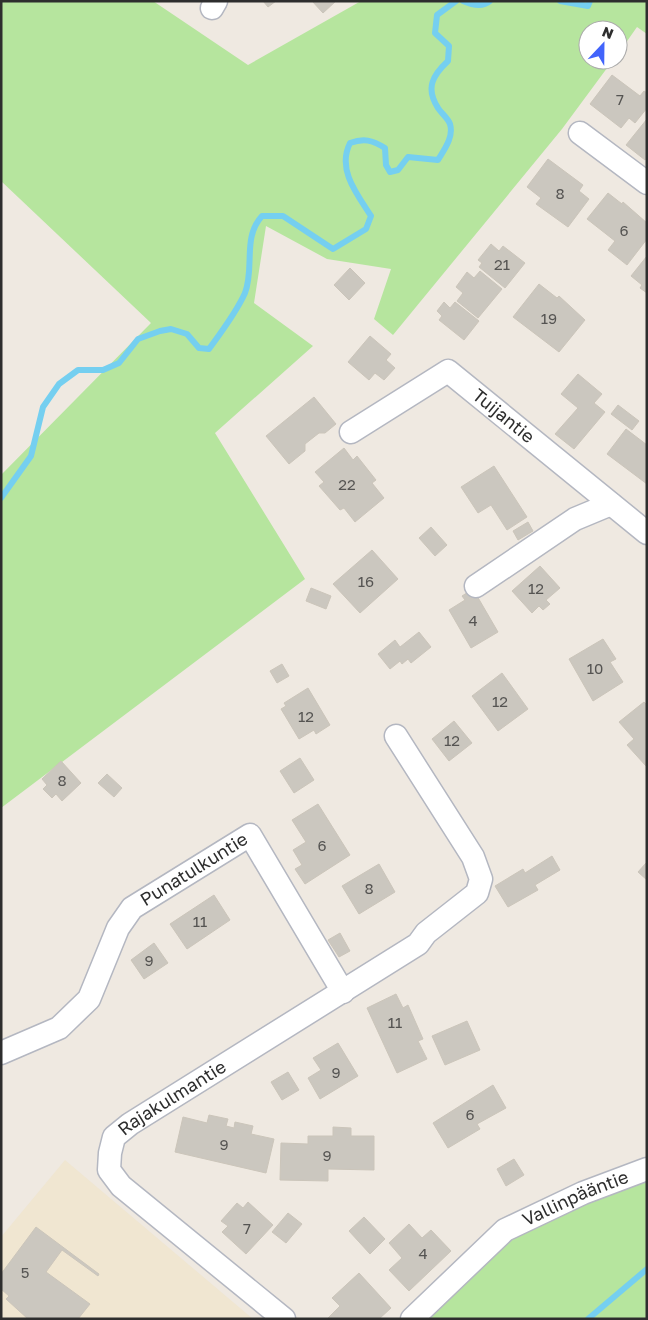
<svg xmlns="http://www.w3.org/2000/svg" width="648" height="1320" viewBox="0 0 648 1320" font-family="'Golos Text',sans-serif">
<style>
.education{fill:#f0e6d1}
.green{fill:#b6e59e}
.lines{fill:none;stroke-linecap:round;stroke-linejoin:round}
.stream{stroke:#75cff0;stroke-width:6}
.building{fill:#cbc7bf;stroke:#cbc5ba}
.minor-casing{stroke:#b4b7c1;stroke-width:25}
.minor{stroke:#fff;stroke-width:22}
.labels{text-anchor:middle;stroke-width:4;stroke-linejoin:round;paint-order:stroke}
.number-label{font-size:15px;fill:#555452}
.street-label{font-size:18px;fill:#2e2e2e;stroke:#fff}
</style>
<rect width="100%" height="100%" fill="#efe9e1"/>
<!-- education -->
<polygon class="education" points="65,1160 253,1319 1,1319 1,1237"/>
<!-- green -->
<g class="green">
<polygon points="1,1 153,1 248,65 361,1 647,1 647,34 637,27 618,54 618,30 588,30 588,60 613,60 562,129 393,335 374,319 391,269 327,259 266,226 254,303 313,346 215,433 305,579 1,808 1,475 151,323 1,181"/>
<polygon points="647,1169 647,1319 412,1319 505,1230"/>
</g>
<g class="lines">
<!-- stream -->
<g class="stream">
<path d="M463,1c9,4 19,7 27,0"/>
<polyline points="560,1 588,6 590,1"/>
<path d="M1,498l30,-42 12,-49 16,-23 19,-14h25l16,-7 19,-24 22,-8 11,-2 16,5 12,14 10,1c13,-18 27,-36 36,-56 10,-26 -3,-55 17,-77h21l50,33 33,-20 5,-13c-15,-23 -34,-47 -21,-73 14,-5 22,-3 35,5l1,17 4,7 8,-2 10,-13 30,3c6,-10 16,-23 12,-36 -2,-6 -9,-11 -12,-16 -13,-20 -5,-33 10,-47l1,-15 -14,-13 2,-18 19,-14"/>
<polyline points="588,1319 647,1269"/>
</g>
</g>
<!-- building -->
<g class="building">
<polygon points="263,1 276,1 268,7"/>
<polygon points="312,1 336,1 323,13"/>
<polygon points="612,75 640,96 644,91 647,93 647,108 635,123 629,118 621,128 590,104"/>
<polygon points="647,119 647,157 645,160 626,145"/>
<polygon points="548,159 583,185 579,191 589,199 568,227 536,204 541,198 527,187"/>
<polygon points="608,193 622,204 623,202 647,223 647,239 627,265 608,250 615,241 587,219"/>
<polygon points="491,244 499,251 503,246 525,263 505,288 479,267 482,263 478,260"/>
<polygon points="647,256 647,293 640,288 642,285 631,276"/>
<polygon points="350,268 365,283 349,300 334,285"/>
<polygon points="480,271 502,289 478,318 457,301 463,293 456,287 467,272 474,278"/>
<polygon points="539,284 557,298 559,296 585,320 559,352 513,317"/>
<polygon points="444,302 450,308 455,302 479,321 464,340 439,320 442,316 437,311"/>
<polygon points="370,336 391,354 386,360 395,368 384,380 375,373 369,380 348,362"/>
<polygon points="578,374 602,394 594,403 605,412 574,449 555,434 578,408 561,394"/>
<polygon points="314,397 336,424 325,433 319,433 305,444 305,451 289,464 266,436"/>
<polygon points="618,405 639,421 632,430 611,414"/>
<polygon points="626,429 647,445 647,484 607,454"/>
<polygon points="344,448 353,460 357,456 376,480 372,483 384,498 355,522 344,508 340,510 319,486 324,482 315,472"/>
<polygon points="494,466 527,517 507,530 491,505 478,513 461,487"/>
<polygon points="528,522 533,531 518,540 513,531"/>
<polygon points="431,527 447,545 435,556 419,538"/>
<polygon points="372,550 398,579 360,613 333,584"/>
<polygon points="540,566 560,588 546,600 550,604 543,610 539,606 532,613 512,591"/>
<polygon points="311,588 331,596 326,609 306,601"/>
<polygon points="473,589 498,632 471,648 449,610 465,600 462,596"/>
<polygon points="419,632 431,647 411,663 408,659 402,664 400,661 390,669 378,654 395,640 400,647"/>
<polygon points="603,639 616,659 610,662 623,682 593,701 569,659"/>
<polygon points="282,664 289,676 277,683 270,671"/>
<polygon points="502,673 528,709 498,731 472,696"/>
<polygon points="308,688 330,725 316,734 314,730 299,739 281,709 286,706 284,703"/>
<polygon points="644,702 647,705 646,766 627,745 634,739 619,722"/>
<polygon points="454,721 472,743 449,761 432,739"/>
<polygon points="300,758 314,780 294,793 280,771"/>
<polygon points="61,761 81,783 62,801 56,794 52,798 43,789 47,785 42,779"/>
<polygon points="107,774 122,788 114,797 98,783"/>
<polygon points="318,804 350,855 305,884 295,869 302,865 293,850 306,842 292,820"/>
<polygon points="552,856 560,870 535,885 538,890 508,907 495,886 523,869 525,873"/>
<polygon points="646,863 647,864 647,880 638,872"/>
<polygon points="379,864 395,892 359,914 342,886"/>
<polygon points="214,895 230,920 187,949 170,924"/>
<polygon points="340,933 350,951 339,957 328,940"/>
<polygon points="154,943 168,963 144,979 131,960"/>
<polygon points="396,994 403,1008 408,1005 423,1039 418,1041 427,1059 397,1073 367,1008"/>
<polygon points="467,1021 480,1050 445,1065 432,1036"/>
<polygon points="338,1043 358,1076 320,1099 308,1078 321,1070 313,1058"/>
<polygon points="288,1072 299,1090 282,1100 271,1082"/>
<polygon points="493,1085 506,1108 477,1124 480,1129 448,1148 433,1123"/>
<polygon points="209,1115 228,1119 226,1126 234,1128 235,1122 253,1126 251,1134 274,1139 266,1173 175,1152 183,1117 207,1123"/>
<polygon points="333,1127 351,1128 351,1136 374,1136 374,1170 328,1169 328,1181 280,1180 281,1143 308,1144 308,1136 333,1136"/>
<polygon points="514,1159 524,1175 506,1186 497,1169"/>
<polygon points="248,1202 273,1225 246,1254 222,1232 228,1226 221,1221 237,1203 243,1208"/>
<polygon points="288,1213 302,1224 286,1243 272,1232"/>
<polygon points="364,1217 385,1239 370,1254 349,1231"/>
<polygon points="409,1224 422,1238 431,1230 451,1251 409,1291 389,1270 402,1258 389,1243"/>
<polygon points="36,1227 99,1274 98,1276 62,1250 46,1272 90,1304 78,1319 28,1319 6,1299 9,1296 1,1289 1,1274"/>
<polygon points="359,1273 391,1308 379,1319 327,1319 340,1306 332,1298"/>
</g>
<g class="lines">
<!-- minor casing -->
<g class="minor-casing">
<g id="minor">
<polyline points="212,8 216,1"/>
<polyline points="580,133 647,183"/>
<path id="s1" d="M351,432l97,-61 199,162"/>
<polyline points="476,586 575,519 611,504"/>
<path id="s2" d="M1,1053l58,-25 30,-29 29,-71 14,-20 118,-73 93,157"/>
<path id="s3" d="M284,1319l-163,-133 -12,-16 1,-17 4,-16 16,-13 288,-180 8,-11 51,-40 4,-14 -8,-22 -77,-121"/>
<path id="s4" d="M412,1319l93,-89 78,-37 64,-24"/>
</g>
</g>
<!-- minor -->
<use href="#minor" class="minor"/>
</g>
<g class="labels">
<!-- number labels -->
<g class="number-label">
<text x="620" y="105">7</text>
<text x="560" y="199">8</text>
<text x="624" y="236">6</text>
<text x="502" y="270">21</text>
<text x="549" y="324">19</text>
<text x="347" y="490">22</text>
<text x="366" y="587">16</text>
<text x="536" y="594">12</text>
<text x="473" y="626">4</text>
<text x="595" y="674">10</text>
<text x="500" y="707">12</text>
<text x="306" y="722">12</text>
<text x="452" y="746">12</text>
<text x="62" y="786">8</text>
<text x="322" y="851">6</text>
<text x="369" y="894">8</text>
<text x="200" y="927">11</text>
<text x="149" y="966">9</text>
<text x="395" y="1028">11</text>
<text x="336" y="1078">9</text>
<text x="470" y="1120">6</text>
<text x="224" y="1150">9</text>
<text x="327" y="1161">9</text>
<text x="247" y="1234">7</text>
<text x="423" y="1259">4</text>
<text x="25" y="1278">5</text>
</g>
<!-- street labels -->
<g class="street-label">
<text dy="6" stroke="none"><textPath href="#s1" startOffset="186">Tuijantie</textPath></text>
<text dy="6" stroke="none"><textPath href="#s2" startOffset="279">Punatulkuntie</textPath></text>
<text dy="6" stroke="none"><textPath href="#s3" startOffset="334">Rajakulmantie</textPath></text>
<text dy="6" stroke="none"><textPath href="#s4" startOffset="206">Vallinpääntie</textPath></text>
</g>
</g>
<!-- border -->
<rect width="648" height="1320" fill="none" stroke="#2e2e2e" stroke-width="5"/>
<!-- north arrow -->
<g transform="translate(603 45) rotate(22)"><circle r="24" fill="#ffffff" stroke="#ababab"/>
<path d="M0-4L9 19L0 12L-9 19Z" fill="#4264fb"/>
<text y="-8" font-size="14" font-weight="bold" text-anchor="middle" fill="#2e2e2e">N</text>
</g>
</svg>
